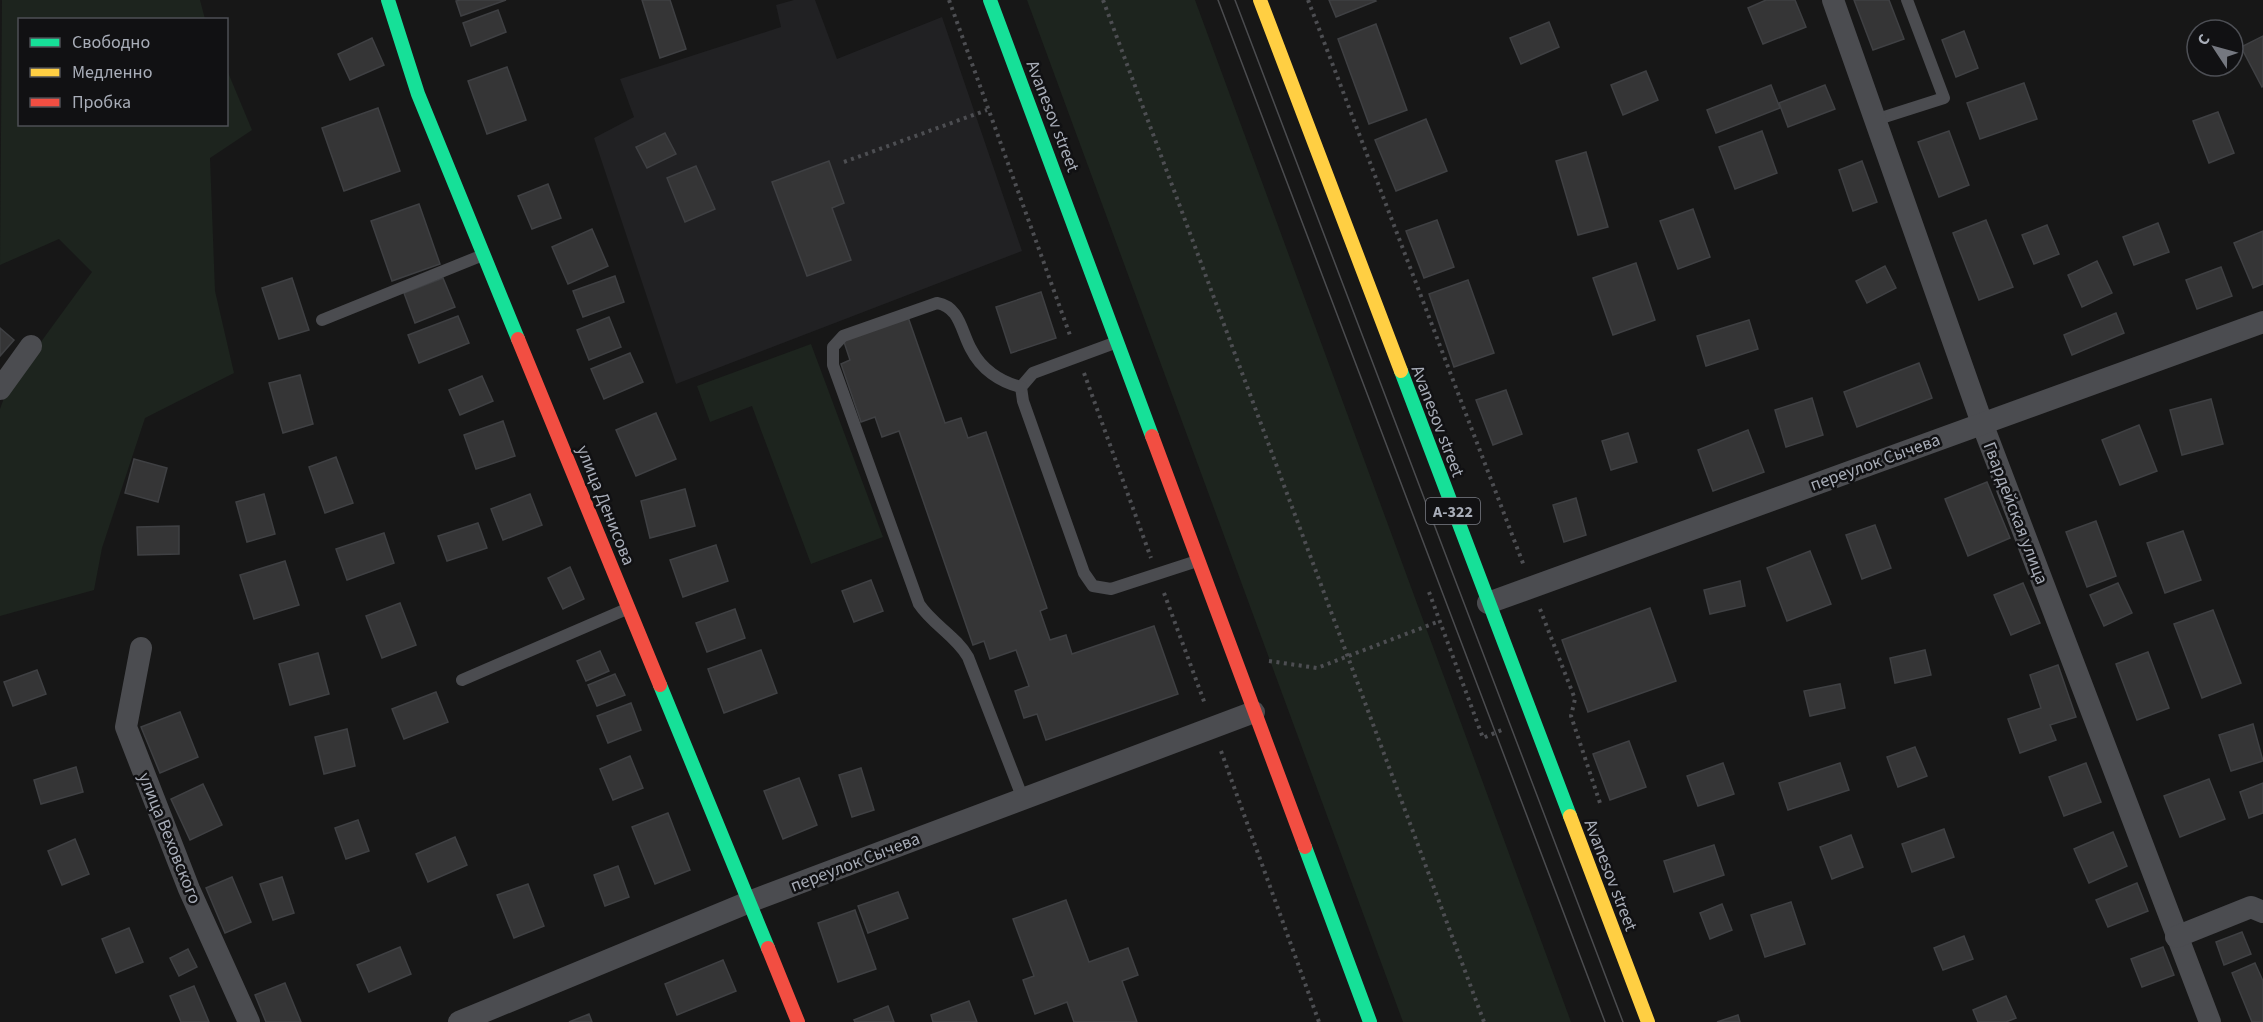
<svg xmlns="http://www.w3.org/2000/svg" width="2263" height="1022" viewBox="0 0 2263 1022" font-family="'Source Sans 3',sans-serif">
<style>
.built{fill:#212123}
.green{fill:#1d241e}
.building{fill:#353536;stroke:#3f4043;stroke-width:1.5}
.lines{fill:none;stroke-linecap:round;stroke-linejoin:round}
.path{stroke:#4d4e52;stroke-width:4;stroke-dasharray:3 4.5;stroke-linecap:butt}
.lane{stroke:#4b4c50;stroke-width:12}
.street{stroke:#4b4c50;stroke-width:22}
.fast{stroke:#16e098;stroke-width:14}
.slow{stroke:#ffcf43;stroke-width:14}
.jam{stroke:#f24e42;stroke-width:14}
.tram{stroke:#4b4c4f;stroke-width:1.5}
.labels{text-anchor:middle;stroke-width:5;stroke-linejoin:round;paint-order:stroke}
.shield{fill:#111113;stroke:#7b7e86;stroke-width:1.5}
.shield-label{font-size:16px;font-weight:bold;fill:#a8adb8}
.street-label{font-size:18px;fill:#a8adb8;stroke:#111113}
</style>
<rect width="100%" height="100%" fill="#171717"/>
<!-- built -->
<polygon class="built" points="794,0 815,0 837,59 942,17 1022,251 676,384 594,138 634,117 620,79 781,27 776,5"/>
<!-- green -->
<g class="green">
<polygon points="2,0 200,0 205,19 20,20 20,124 226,124 227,70 252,130 210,158 215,291 234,373 145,418 102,548 94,590 0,616 0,409 8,387 92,272 59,239 0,265"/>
<polygon points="1027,0 1195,0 1571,1022 1403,1022"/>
<polygon points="811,344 883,537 811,564 752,406 710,422 697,386"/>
</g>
<!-- building -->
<g class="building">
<polygon points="460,0 506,0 461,16 456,1"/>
<polygon points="642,0 670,0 686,49 660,58"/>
<polygon points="1329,0 1375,0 1376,1 1336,17"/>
<polygon points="1766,0 1795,0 1806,27 1763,44 1748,8"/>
<polygon points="1854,0 1889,0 1904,39 1873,50"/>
<polygon points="498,10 506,32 471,46 463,23"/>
<polygon points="1549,22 1559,47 1521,64 1510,38"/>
<polygon points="1376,24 1407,110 1369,124 1338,39"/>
<polygon points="1964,31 1978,68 1956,77 1942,40"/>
<polygon points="2263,36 2263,86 2262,87 2241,47"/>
<polygon points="372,38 384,65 350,80 338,54"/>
<polygon points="507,67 526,120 487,134 468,81"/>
<polygon points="1646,71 1658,100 1623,115 1611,85"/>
<polygon points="2024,83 2037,119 1980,139 1967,103"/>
<polygon points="1771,85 1780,108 1716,133 1707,110"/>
<polygon points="1825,85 1835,109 1788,127 1779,103"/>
<polygon points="378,108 400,171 344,191 322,128"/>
<polygon points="2218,112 2234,153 2209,163 2193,121"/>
<polygon points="1426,119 1447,171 1396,191 1375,140"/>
<polygon points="1762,131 1777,173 1735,189 1719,147"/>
<polygon points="1949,131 1969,185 1939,197 1918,142"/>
<polygon points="665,133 676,154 647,168 636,147"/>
<polygon points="1586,152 1608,227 1578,235 1556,161"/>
<polygon points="829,161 844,203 832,208 851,260 807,276 772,182"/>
<polygon points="1862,161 1877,202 1853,211 1839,170"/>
<polygon points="696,166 715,209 685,222 667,178"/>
<polygon points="548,184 561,218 532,229 518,196"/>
<polygon points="419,204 440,264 392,281 371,221"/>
<polygon points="1693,209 1710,257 1678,269 1660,221"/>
<polygon points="1437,220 1454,267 1424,278 1406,231"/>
<polygon points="1986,220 2013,287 1979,300 1953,233"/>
<polygon points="2158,223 2169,252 2134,265 2123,237"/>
<polygon points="2047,225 2059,254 2034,264 2022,235"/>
<polygon points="592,229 608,266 568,284 552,247"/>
<polygon points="2263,231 2263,284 2253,288 2234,243"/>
<polygon points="2097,261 2112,293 2082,307 2068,275"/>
<polygon points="1636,263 1655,320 1613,335 1593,278"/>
<polygon points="1885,266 1896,288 1867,303 1856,281"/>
<polygon points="2221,267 2232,296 2197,309 2186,280"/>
<polygon points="615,276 624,302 583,317 573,291"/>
<polygon points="292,278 309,330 279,339 262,288"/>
<polygon points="443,278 455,307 415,323 404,293"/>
<polygon points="1468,280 1494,353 1454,367 1429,294"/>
<polygon points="1041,292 1056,338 1011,353 996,307"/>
<polygon points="2116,313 2124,333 2072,355 2064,335"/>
<polygon points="458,316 469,343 419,363 408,335"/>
<polygon points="609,317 621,347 589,360 577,330"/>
<polygon points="908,317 945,423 961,418 968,438 986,432 1047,608 1040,611 1050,640 1066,635 1072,654 1154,626 1178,694 1046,740 1037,714 1024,718 1015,691 1029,686 1016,650 990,659 984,641 973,645 899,431 882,437 875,417 861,422 841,364 850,360 843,339"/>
<polygon points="1749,320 1758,349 1706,366 1697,336"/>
<polygon points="0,328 14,340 0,356"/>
<polygon points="630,353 643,382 604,399 591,369"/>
<polygon points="1919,363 1932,398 1857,427 1844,392"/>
<polygon points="300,375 313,424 283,433 269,383"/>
<polygon points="482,376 493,401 460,415 449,390"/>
<polygon points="1506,390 1522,434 1493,445 1476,400"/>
<polygon points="1812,398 1823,435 1786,447 1775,410"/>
<polygon points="2211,399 2223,444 2182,455 2170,410"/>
<polygon points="656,413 676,459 636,476 616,430"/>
<polygon points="503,421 515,456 476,469 464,435"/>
<polygon points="2139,425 2157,471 2120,485 2102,440"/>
<polygon points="1748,430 1764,472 1713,491 1698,450"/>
<polygon points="1628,433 1637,462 1611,470 1602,441"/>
<polygon points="336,457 353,503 325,513 309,467"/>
<polygon points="134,459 167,468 158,502 125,493"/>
<polygon points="1987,482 2010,538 1968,556 1945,499"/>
<polygon points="685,489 695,526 650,538 641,501"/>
<polygon points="264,494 275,534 247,542 236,502"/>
<polygon points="530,494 542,525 503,540 491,509"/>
<polygon points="1576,498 1586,535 1564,542 1553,505"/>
<polygon points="2096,521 2116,576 2087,587 2066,532"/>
<polygon points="478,523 487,548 447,561 438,536"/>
<polygon points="1875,525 1891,568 1862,579 1846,535"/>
<polygon points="179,526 179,554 138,555 137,527"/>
<polygon points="2183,531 2201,580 2165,593 2147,543"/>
<polygon points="384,533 394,563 347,580 336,549"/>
<polygon points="716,545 728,581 683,597 670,560"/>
<polygon points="1810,551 1831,604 1787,621 1767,568"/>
<polygon points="285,561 299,605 254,619 240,575"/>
<polygon points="570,567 584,599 563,609 548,578"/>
<polygon points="871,580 883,611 854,622 842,591"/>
<polygon points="1740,581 1745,606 1710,614 1704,590"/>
<polygon points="2023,583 2040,623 2011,635 1994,595"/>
<polygon points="2118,583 2132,613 2104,626 2090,595"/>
<polygon points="400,603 416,645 382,658 366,616"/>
<polygon points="1650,608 1676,681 1588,712 1562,640"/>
<polygon points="735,609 745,638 707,652 696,623"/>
<polygon points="2213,610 2241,683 2202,698 2174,624"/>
<polygon points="761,650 777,693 724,713 708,669"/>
<polygon points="1925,650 1931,675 1895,683 1890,658"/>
<polygon points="600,651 609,671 586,681 577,661"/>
<polygon points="2148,652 2169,708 2137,720 2116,664"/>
<polygon points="318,653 329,694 290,705 279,664"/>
<polygon points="2058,665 2076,717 2050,725 2056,740 2020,753 2008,719 2041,708 2030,675"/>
<polygon points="37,670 46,694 13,706 4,682"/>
<polygon points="615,674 625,695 597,706 588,685"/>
<polygon points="1840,684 1845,708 1810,716 1804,691"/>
<polygon points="436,692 448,722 404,739 392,709"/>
<polygon points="631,703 641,730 608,743 597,716"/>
<polygon points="180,712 198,757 160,773 141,727"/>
<polygon points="2253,724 2263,761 2231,771 2219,735"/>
<polygon points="347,729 355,766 324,774 315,737"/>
<polygon points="1629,741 1646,787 1610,800 1593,754"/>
<polygon points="1915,747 1927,776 1898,787 1887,757"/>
<polygon points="630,756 643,788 613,800 600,769"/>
<polygon points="1723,763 1734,794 1698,806 1687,776"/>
<polygon points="1840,763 1849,790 1788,810 1779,783"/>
<polygon points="2086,763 2101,802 2064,816 2049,777"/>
<polygon points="76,767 83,792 41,804 34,780"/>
<polygon points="861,768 874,810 852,817 839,775"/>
<polygon points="799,778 817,825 783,839 764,791"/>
<polygon points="2209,779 2225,819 2180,837 2164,796"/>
<polygon points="2263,783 2263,813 2249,818 2240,792"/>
<polygon points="203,784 222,825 190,840 171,799"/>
<polygon points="668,813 690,870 655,884 632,827"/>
<polygon points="358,820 369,851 346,859 335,828"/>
<polygon points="1944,829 1954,857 1912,872 1902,844"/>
<polygon points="2113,832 2127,866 2089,883 2074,849"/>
<polygon points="1851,835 1863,867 1832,879 1820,847"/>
<polygon points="455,837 467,865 428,882 416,854"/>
<polygon points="75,839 89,874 62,885 48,851"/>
<polygon points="1714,845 1724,875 1674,892 1664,861"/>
<polygon points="618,866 629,897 605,906 594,875"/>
<polygon points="232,877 251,922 225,933 206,888"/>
<polygon points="282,877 294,913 273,920 260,884"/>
<polygon points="2137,883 2148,911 2108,927 2096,900"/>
<polygon points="528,884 544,926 514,938 497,895"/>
<polygon points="898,892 908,918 868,933 858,906"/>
<polygon points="1066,900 1089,962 1128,948 1138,975 1122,981 1137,1022 1074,1022 1067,1002 1035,1014 1023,980 1034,976 1013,919"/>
<polygon points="1791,902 1805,944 1765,957 1751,915"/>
<polygon points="1722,904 1732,930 1710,939 1700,913"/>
<polygon points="855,910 876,969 838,982 818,923"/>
<polygon points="129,928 143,962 116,973 102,939"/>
<polygon points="2242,932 2251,954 2224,965 2216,942"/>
<polygon points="1964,936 1973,959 1943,970 1934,948"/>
<polygon points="400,947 411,974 369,992 357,965"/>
<polygon points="2163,947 2174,975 2142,987 2131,959"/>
<polygon points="188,949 197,967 179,976 170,958"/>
<polygon points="723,960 736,991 677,1015 665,984"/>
<polygon points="2255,963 2263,981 2263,1022 2252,1022 2232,973"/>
<polygon points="285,983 301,1022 266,1022 255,995"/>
<polygon points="194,986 209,1022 181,1022 170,996"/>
<polygon points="2006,996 2016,1018 2006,1022 1978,1022 1973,1010"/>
<polygon points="969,1001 977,1022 933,1022 931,1015"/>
<polygon points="888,1006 894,1022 855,1022 854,1020"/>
<polygon points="589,1014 592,1022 569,1022"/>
<polygon points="1738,1015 1740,1022 1717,1022"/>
</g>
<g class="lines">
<!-- path -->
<g class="path">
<polyline points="949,0 1071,338"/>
<polyline points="1103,0 1484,1022"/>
<polyline points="1308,0 1524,566"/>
<polyline points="844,162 987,110"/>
<polyline points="1084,373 1151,558"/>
<polyline points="1429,592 1483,738 1504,729"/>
<polyline points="1164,593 1205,704"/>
<polyline points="1540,609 1575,699 1571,716 1600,803"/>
<polyline points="1269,661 1317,668 1440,621"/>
<polyline points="1221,751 1319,1022"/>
</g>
<!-- lane -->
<g class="lane">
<polyline points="1875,120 1944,98 1907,0"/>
<polyline points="322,320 483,255"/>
<polyline points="1117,342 1033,373 1021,387 1023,401 1084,573 1093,586 1111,589 1197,561"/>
<path d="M1021,387c-21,-5 -40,-18 -50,-38 -10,-18 -11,-42 -34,-46l-94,33 -10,11v18l86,239c14,21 37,32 49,53l55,142"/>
<polyline points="462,680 629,608"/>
</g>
<!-- street -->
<g class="street">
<polyline points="1833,0 1982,423 2210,1022"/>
<polyline points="0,389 31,346"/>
<polyline points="1488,603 2263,322"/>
<polyline points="141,648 126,727 189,889 249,1022"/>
<polyline points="2176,937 2251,907 2263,912"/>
<polyline points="459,1022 749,902 1254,712"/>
</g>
<!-- fast -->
<g class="fast">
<polyline points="388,0 418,94 518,339"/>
<polyline points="990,0 1152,436"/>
<polyline points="1401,371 1570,816"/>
<polyline points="660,685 768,948"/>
<polyline points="1305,847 1370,1022"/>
</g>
<!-- slow -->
<g class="slow">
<polyline points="1260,0 1401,371"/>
<polyline points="1570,816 1648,1022"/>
</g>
<!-- jam -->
<g class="jam">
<polyline points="518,339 660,685"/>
<polyline points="1152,436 1305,847"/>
<polyline points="768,948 798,1022"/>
</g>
<!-- tram -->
<g class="tram">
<polyline points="1218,0 1605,1022"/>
<polyline points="1235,0 1623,1022"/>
</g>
</g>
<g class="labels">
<!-- shield labels -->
<rect class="shield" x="1426" y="498" width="54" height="26" rx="4.5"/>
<g class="shield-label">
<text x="1453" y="517">А-322</text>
</g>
<!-- street labels -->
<g class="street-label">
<text transform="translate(1053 116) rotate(69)" y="6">Avanesov street</text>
<text transform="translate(1438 421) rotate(69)" y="6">Avanesov street</text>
<text transform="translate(1875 462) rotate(-20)" y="6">переулок Сычева</text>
<text transform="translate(606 505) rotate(68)" y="6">улица Денисова</text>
<text transform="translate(2016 513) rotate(69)" y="6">Гвардейская улица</text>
<text transform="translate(170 838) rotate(68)" y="6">улица Веховского</text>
<text transform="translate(855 862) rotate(-21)" y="6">переулок Сычева</text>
<text transform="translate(1611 875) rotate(69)" y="6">Avanesov street</text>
</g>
</g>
<!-- legend -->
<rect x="18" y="18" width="210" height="108" fill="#111113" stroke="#4d4f55" stroke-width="1.5"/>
<rect x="30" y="38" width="30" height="9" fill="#16e098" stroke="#4d4f55" stroke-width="1.5"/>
<text x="72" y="48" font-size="18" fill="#a8adb8">Свободно</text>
<rect x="30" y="68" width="30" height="9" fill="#ffcf43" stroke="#4d4f55" stroke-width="1.5"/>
<text x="72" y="78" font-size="18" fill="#a8adb8">Медленно</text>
<rect x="30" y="98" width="30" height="9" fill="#f24e42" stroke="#4d4f55" stroke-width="1.5"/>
<text x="72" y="108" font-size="18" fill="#a8adb8">Пробка</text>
<!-- north arrow -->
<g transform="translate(2215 48) rotate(306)"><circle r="28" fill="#111113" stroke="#4d4f55" stroke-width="1.5"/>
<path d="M0-4.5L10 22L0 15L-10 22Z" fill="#757880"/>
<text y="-9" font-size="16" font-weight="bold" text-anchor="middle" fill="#a8adb8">С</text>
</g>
</svg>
